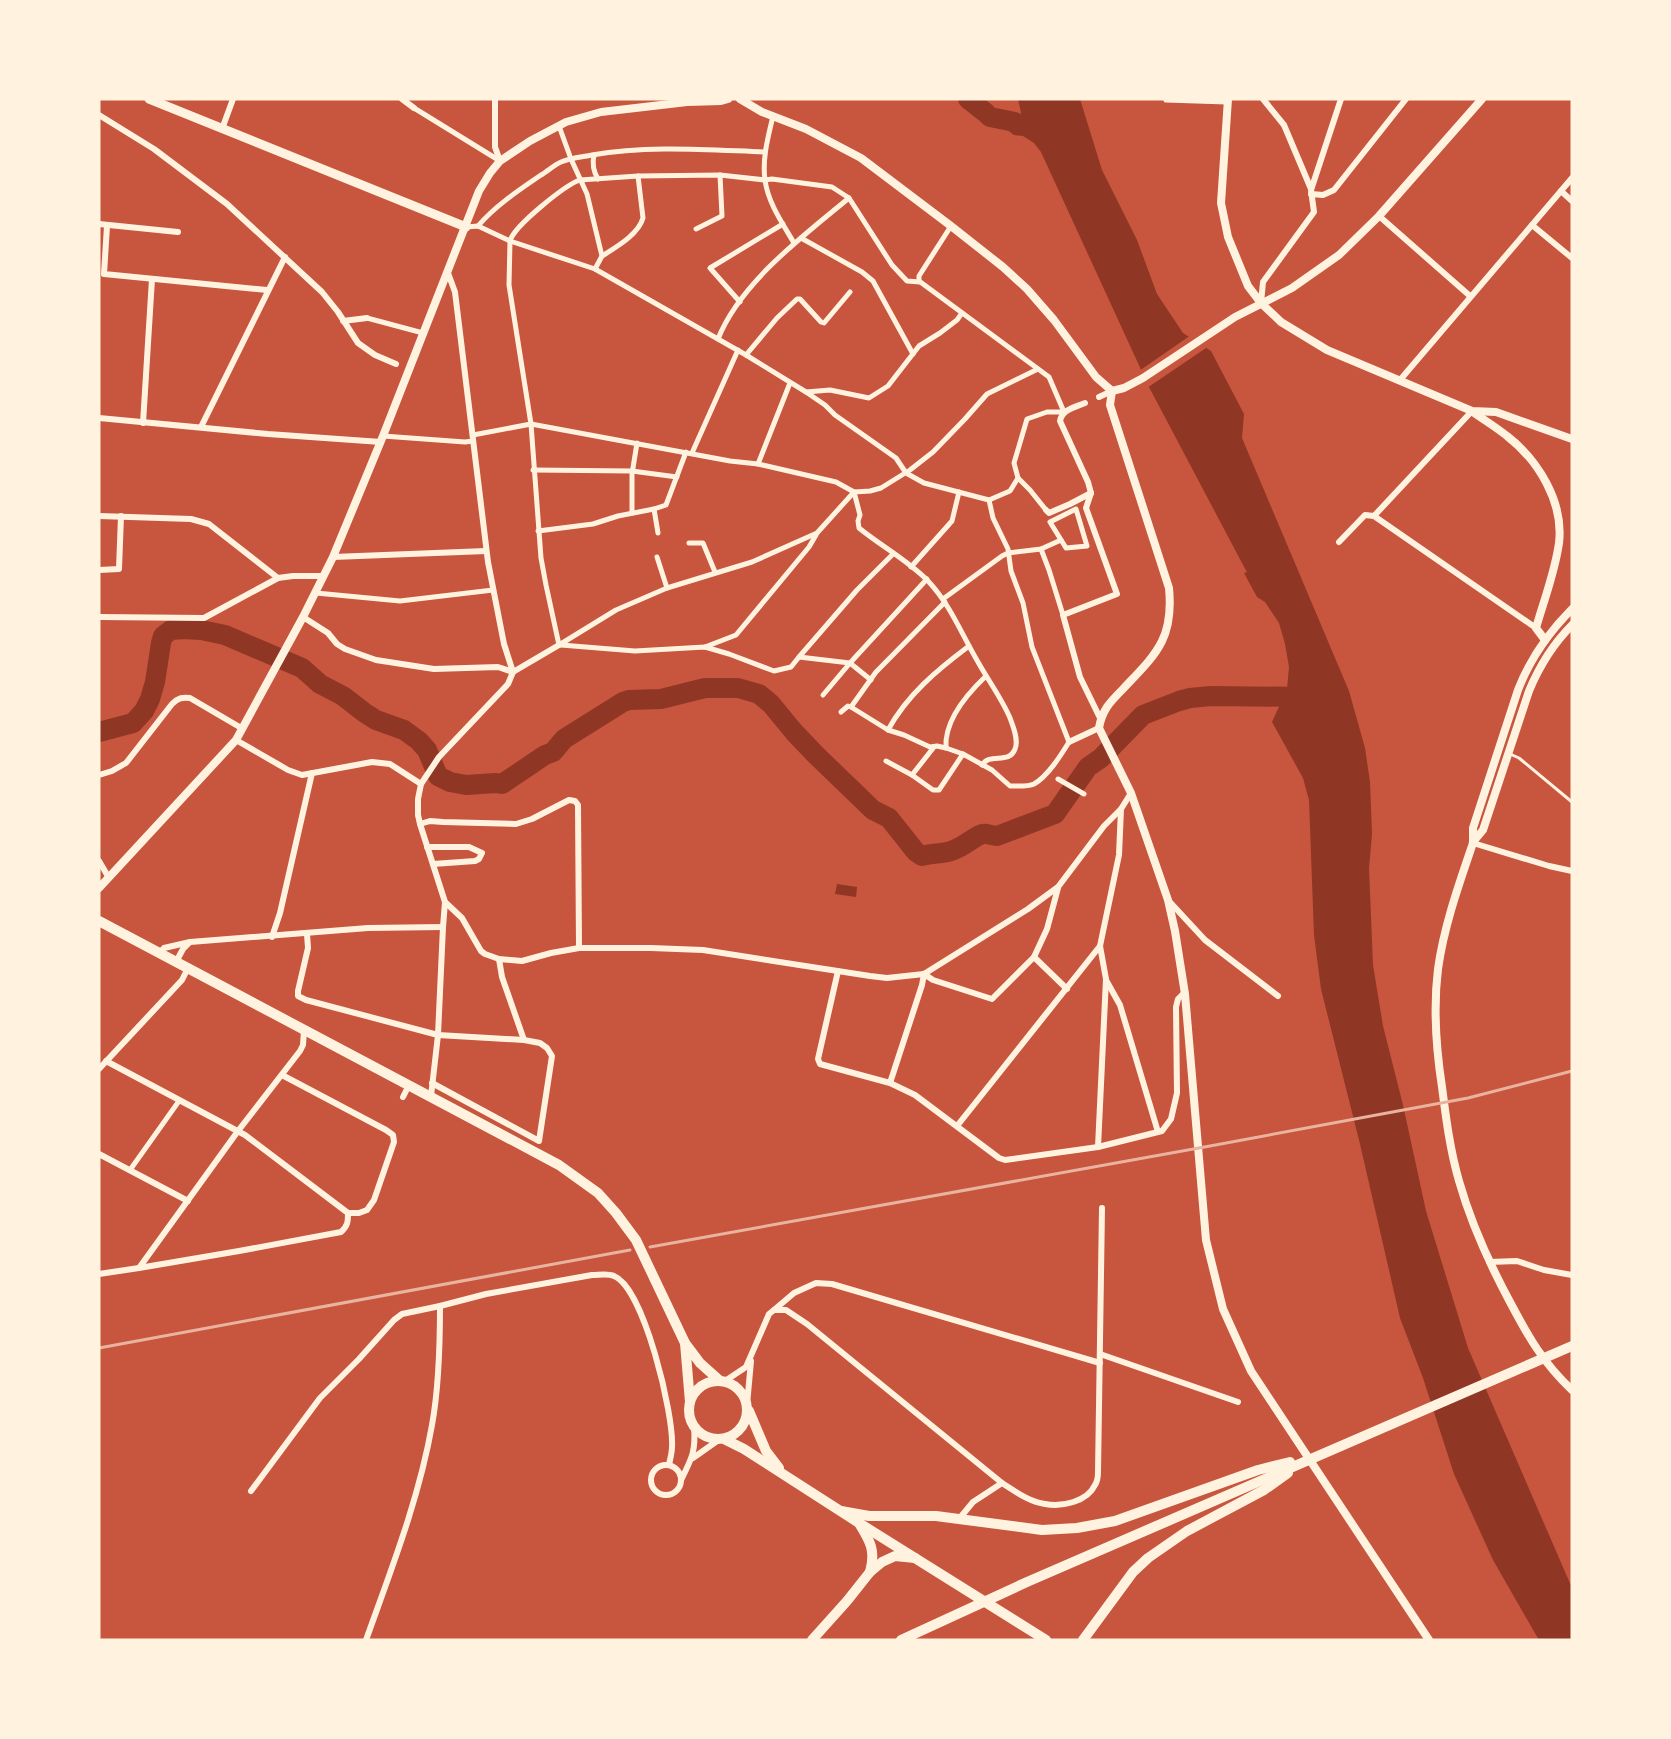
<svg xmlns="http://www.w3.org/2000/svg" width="1671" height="1739" viewBox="0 0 1671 1739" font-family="Arial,sans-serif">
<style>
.water{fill:#8f3625}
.pier{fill:#c8553d}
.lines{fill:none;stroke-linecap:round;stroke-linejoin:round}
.river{stroke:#8f3625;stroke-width:20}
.service{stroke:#fff3e0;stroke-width:3}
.pedestrian{stroke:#fff3e0;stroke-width:5}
.minor{stroke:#fff3e0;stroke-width:6}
.tertiary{stroke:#fff3e0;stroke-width:8}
.secondary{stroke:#fff3e0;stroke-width:9}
.primary{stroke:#fff3e0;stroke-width:10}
.trunk{stroke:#fff3e0;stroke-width:10}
.rail{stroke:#e9b49f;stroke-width:3}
</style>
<rect width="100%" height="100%" fill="#c8553d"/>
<!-- water -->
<g class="water">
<polygon points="1018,99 1080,99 1102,170 1137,240 1157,294 1183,333 1211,351 1244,414 1242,438 1349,691 1365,748 1370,782 1372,834 1369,868 1373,965 1383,1026 1403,1105 1426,1211 1468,1348 1572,1588 1572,1640 1539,1640 1493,1560 1454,1474 1423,1378 1400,1318 1360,1144 1321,989 1314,935 1309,800 1303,778 1272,722 1287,689 1289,667 1285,644 1279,623 1265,602 1257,597 1244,573 1247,572 1242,563 1149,387 1041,152 1034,143 1023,136 1014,135 990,117 994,115 1023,122"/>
<polygon points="837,884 857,887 856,897 835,894"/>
</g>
<!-- pier -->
<polygon class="pier" points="1191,335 1209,346 1147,388 1139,371"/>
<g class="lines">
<!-- river -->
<g class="river">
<polyline points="968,99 986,113 990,117 1015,122"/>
<path d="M99,732l34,-9 11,-12 6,-12 5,-17 6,-39 2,-7 8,-6 12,-1 18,1 24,5 77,33 18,16 23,12 22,17 11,7 28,10 15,11 8,9 11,26 12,6 16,3 30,-2 6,1 43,-29 8,-3 11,-13 59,-37 6,-2 32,-1 44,-11h33l21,6 12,10 23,28 22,23 57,55 16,8 27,34 6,4c10,-3 20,-2 29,-5 13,-4 21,-13 31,-17 5,-1 10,2 15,2l58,-22 33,-47 13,-9 42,-43 36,-14 11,-3 21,-2 97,1"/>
</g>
<!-- service -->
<polyline class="service" points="1510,754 1519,758 1572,802"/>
<!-- pedestrian -->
<g class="pedestrian">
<polyline points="1166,100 1227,102"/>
<polyline points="414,108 500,161"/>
<path d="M773,116c-5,21 -11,43 -8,64 3,23 18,44 29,63"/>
<polyline points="559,126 571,159 587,194 602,256 595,269"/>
<path d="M594,155c-2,9 -1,16 4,24"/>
<path d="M478,226c17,-20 41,-36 63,-51 7,-4 13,-10 20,-13 9,-4 21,-5 31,-7 57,-10 116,-5 173,-3"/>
<polyline points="466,227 478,226 510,241 595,269 746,355 806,392 825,405 835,415 896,458 906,473 924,483 989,500 1010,491 1018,478 1014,463 1027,419 1047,412 1064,412 1049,377 919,281 919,276 951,226"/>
<polyline points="696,229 722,216 720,175"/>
<polyline points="801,238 862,272 873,281 913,354"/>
<path d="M602,256c14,-9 36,-21 41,-38l-5,-42"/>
<polyline points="740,302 710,268 783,224"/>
<polyline points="367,318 423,333"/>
<path d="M718,339c22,-56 85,-103 131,-141"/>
<polyline points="746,355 777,318 797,299 800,299 821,322 824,323 850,292"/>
<polyline points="806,392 830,390 869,398 888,386 919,346 940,333 957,320 962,313"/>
<polyline points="473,435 531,424 730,461 758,464 836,482 854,492 870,491 881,488 910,470 933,452 965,419 987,394 1038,369"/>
<polyline points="383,436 465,442 473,441"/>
<polyline points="692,453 738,350"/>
<polyline points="758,464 790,383"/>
<polyline points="533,470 632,471 677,477"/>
<polyline points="1018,478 1030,490 1046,510"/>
<path d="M854,492l6,23 -2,6 1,7c22,18 50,33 69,53 22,23 34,54 50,81 10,18 24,37 32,56 3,8 9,22 5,31 -6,16 -25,3 -33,16"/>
<polyline points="654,509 658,533"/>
<polygon points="1076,509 1087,546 1066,548 1050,522"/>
<polyline points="632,513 632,474 637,443"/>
<polyline points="538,531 593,524 618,516 654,509 666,505 686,452"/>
<polyline points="689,543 703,543 715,572"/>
<polyline points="1041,549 1049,570 1063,615"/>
<polyline points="657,557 667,588"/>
<polyline points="911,567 952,521 959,492"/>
<polyline points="316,593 400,601 493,590"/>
<polyline points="943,599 1002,556 1008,553 1041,549 1061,540"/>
<path d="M559,645l-13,-60 -5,-27 -10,-134 -22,-139 1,-44c4,-15 55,-56 70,-61l58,-4 82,-1 45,5 7,-1 60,8 17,11 43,67 15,16 13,1"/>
<polyline points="559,645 616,610 667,588 752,562 817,533 854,492"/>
<polyline points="561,645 635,651 705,647 729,654 774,671 791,667 799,657 850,663 871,680"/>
<polyline points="705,647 736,635 809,547 816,535"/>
<polyline points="799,657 857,590 893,554"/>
<polyline points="823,695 850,663 927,579"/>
<path d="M851,707l37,23 16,5 26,12 7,-1 9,2 17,6 29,16 18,16c7,0 18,1 24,-2 14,-8 27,-29 35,-42l-37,-95 -9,-44 -12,-32 -3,-22 -15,-31 -4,-18"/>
<polyline points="841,712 848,706 851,707 876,672 945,602"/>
<path d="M888,730c19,-35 49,-60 81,-84"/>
<path d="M946,748c-2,-28 21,-54 40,-72"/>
<polyline points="886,761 912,775 933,790 939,790 963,754"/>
<polyline points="912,775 934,747"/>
<polyline points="1058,779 1084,794"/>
<polyline points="130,1170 179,1101"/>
</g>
<!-- minor -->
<g class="minor">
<polyline points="402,99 414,108"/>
<polyline points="495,99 495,147 500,161"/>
<polyline points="1263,99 1284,125 1311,189"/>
<polyline points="99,115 154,149 227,204 322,292 338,312 358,343 375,355 396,364"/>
<polyline points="222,129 233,99"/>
<polyline points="1561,191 1572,201"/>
<polyline points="1311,194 1323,195 1334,190 1406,99"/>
<polyline points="1379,216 1470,296"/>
<polyline points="99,224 178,232"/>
<polyline points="1532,225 1572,258"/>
<polyline points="107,226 104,274 267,290"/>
<polyline points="448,273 455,292 488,562 504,644 513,672"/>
<polyline points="1261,303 1263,282 1314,212 1311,190 1341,99"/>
<polyline points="343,321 367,318"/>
<polyline points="1400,380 1572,178"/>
<polyline points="1099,397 1112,391"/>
<path d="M1085,403c-9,4 -23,6 -25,18l28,61 3,11"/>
<polyline points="99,418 268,434 381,442"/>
<polyline points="143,423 152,279"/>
<polyline points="201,427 285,257"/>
<polyline points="1091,493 1086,508 1117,594 1063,615 1080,677 1100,718"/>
<polyline points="1046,510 1049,513 1070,504 1091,493"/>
<polyline points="99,516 191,519 209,524 278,578"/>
<polyline points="1374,516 1536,628"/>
<polyline points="1339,542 1365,515 1374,516 1472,411"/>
<polyline points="333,557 486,551"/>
<polyline points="99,570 119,569 121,516"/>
<polyline points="99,617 204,618 278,578 293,576 323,576"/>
<polyline points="303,617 328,633 337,644 345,649 376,660 434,669 498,667 513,672"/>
<polyline points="236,740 288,770 302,775 372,762 390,764 421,784"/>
<polyline points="1069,742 1099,728"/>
<path d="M99,775l13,-4 14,-8 46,-59c6,-6 10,-7 18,-6l53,31"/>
<polyline points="420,824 430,821 443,822 516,824 532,819 569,800 575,801 578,805 579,948"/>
<polyline points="1473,843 1549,866 1572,871"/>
<polyline points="427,847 469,847 482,853 479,859 475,861 433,864"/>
<polyline points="99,861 109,878"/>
<polyline points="1168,900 1205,940 1278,996"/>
<polyline points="445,902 462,918 481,951 485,954 499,959 522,961 551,953 579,948 651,948 703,950 870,976 887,978 924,974 1028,909 1058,887 1104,826 1121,809"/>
<polyline points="307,934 308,948 298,991 298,996 306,1000 438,1035 524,1040 540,1043 547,1048 552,1056 539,1141 432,1083"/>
<polyline points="272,937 280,913 312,773"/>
<polyline points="159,953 164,948 190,942 368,928 443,927"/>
<polyline points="1034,957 1067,989"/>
<polyline points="499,959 502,977 524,1040"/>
<polyline points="176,962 183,949 189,943"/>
<polyline points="838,971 818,1059 820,1064 890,1083 915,1095 999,1158 1005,1160 1098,1147 1162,1131 1171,1119 1177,1093 1176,1007 1178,999 1185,992"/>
<polyline points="924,974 933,980 992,999 1034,957 1047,929 1058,888"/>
<polyline points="1106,980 1120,1005 1158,1132"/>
<polyline points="106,1061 245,1135 348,1213 359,1213 367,1210 374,1200 394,1142 393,1135 386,1130 282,1075"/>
<polyline points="99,1069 182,980 188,968"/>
<polyline points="890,1083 922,985 924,974"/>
<polyline points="431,1096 438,1035 443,927 445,902 420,824 418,815 418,799 421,784 439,757 508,684 513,672 559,645"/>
<polyline points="403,1097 409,1085"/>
<polyline points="957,1126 1100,946"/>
<polyline points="1098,1147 1106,979 1100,946 1119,855 1121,809 1131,793"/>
<polyline points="99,1154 188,1201"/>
<polyline points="1489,1262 1517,1261 1544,1270 1572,1275"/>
<path d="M139,1268l100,-17 102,-19c7,-6 7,-11 7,-19"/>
<polyline points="99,1274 139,1268 238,1131 300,1051 303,1045 304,1030"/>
<polyline points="774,1310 794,1293 816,1283 832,1284 1100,1363"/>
<polyline points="1100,1354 1238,1402"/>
<polyline points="725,1381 746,1367 769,1314 774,1310 786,1310 807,1324 1002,1483 973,1502 959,1519"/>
<polyline points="747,1405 751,1361"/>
<polyline points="693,1458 720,1439"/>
<circle cx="666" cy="1480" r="15"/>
<path d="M681,1480c11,-22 15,-29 13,-53"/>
<path d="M1002,1483c13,8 27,19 43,21 17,3 42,-2 50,-19 2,-3 3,-9 3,-13l4,-264"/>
<polyline points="251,1491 320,1398 359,1359 394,1320 402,1314 440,1306"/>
<path d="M366,1640c25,-70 53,-141 66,-215 7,-38 8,-81 8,-119l46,-12 106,-19c7,0 16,-2 22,1 30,12 60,139 58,171 0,6 -2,12 -3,18"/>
</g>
<!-- tertiary -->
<g class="tertiary">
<polyline points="740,99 762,112 806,129 861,158 951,226 1003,267 1027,289 1054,320 1096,377 1112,391"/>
<polyline points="1228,99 1221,203 1228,237 1248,286 1261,303 1281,322 1327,350 1472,411 1496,412 1572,439"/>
<path d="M1112,391l-2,14 59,183c5,51 -13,66 -46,101 -13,13 -21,21 -24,39l32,65 37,107 7,31 10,63 21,246 17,69 28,62 178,269"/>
<polyline points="1112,391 1124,388 1143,378 1235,317 1292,288 1339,255 1379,216 1482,99"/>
<path d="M1473,412c11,8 23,15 34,24 31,24 57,66 52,107 -4,29 -15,57 -23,85l9,12"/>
<path d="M1572,609c-24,24 -42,50 -54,81l-45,138v15c-14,41 -29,83 -35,126 -5,40 -2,79 4,118 4,31 8,63 17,94 12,42 30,82 51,121 18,34 33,61 62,88"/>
<path d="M1473,842l10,-12 46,-139c10,-24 24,-47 43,-66"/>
<polyline points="99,888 236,740 303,617 333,557 383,436 479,191 490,173 500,161 530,141 566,122 601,112 687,102 721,101 728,99"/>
</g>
<!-- secondary -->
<polyline class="secondary" points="149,99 466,227"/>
<!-- primary -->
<g class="primary">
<polyline points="99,921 559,1165 598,1193 616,1213 636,1240 685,1343 700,1363 719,1380"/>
<polyline points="685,1343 690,1402"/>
<circle cx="718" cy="1410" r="29"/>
<polyline points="749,1411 766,1451 779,1468"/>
<polyline points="724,1439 744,1449 859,1523 1046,1640"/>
</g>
<!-- trunk -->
<g class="trunk">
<polyline points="841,1511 869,1516 936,1516 1042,1530 1077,1528 1115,1521 1258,1470 1290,1462"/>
<path d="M859,1523c11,18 17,27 11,49"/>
<polyline points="812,1640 847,1601 870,1572 882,1562 895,1556 915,1558"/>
<polyline points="901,1640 1027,1582 1572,1346"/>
<polyline points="1083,1640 1133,1572 1148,1558 1187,1531 1264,1490 1288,1473"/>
</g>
<!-- rail -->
<g class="rail">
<polyline points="650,1247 1210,1146 1468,1098 1572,1071"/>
<polyline points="99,1348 630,1250"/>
</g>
</g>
<!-- border -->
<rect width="1671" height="1739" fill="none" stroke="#fff3e0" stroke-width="201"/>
</svg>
